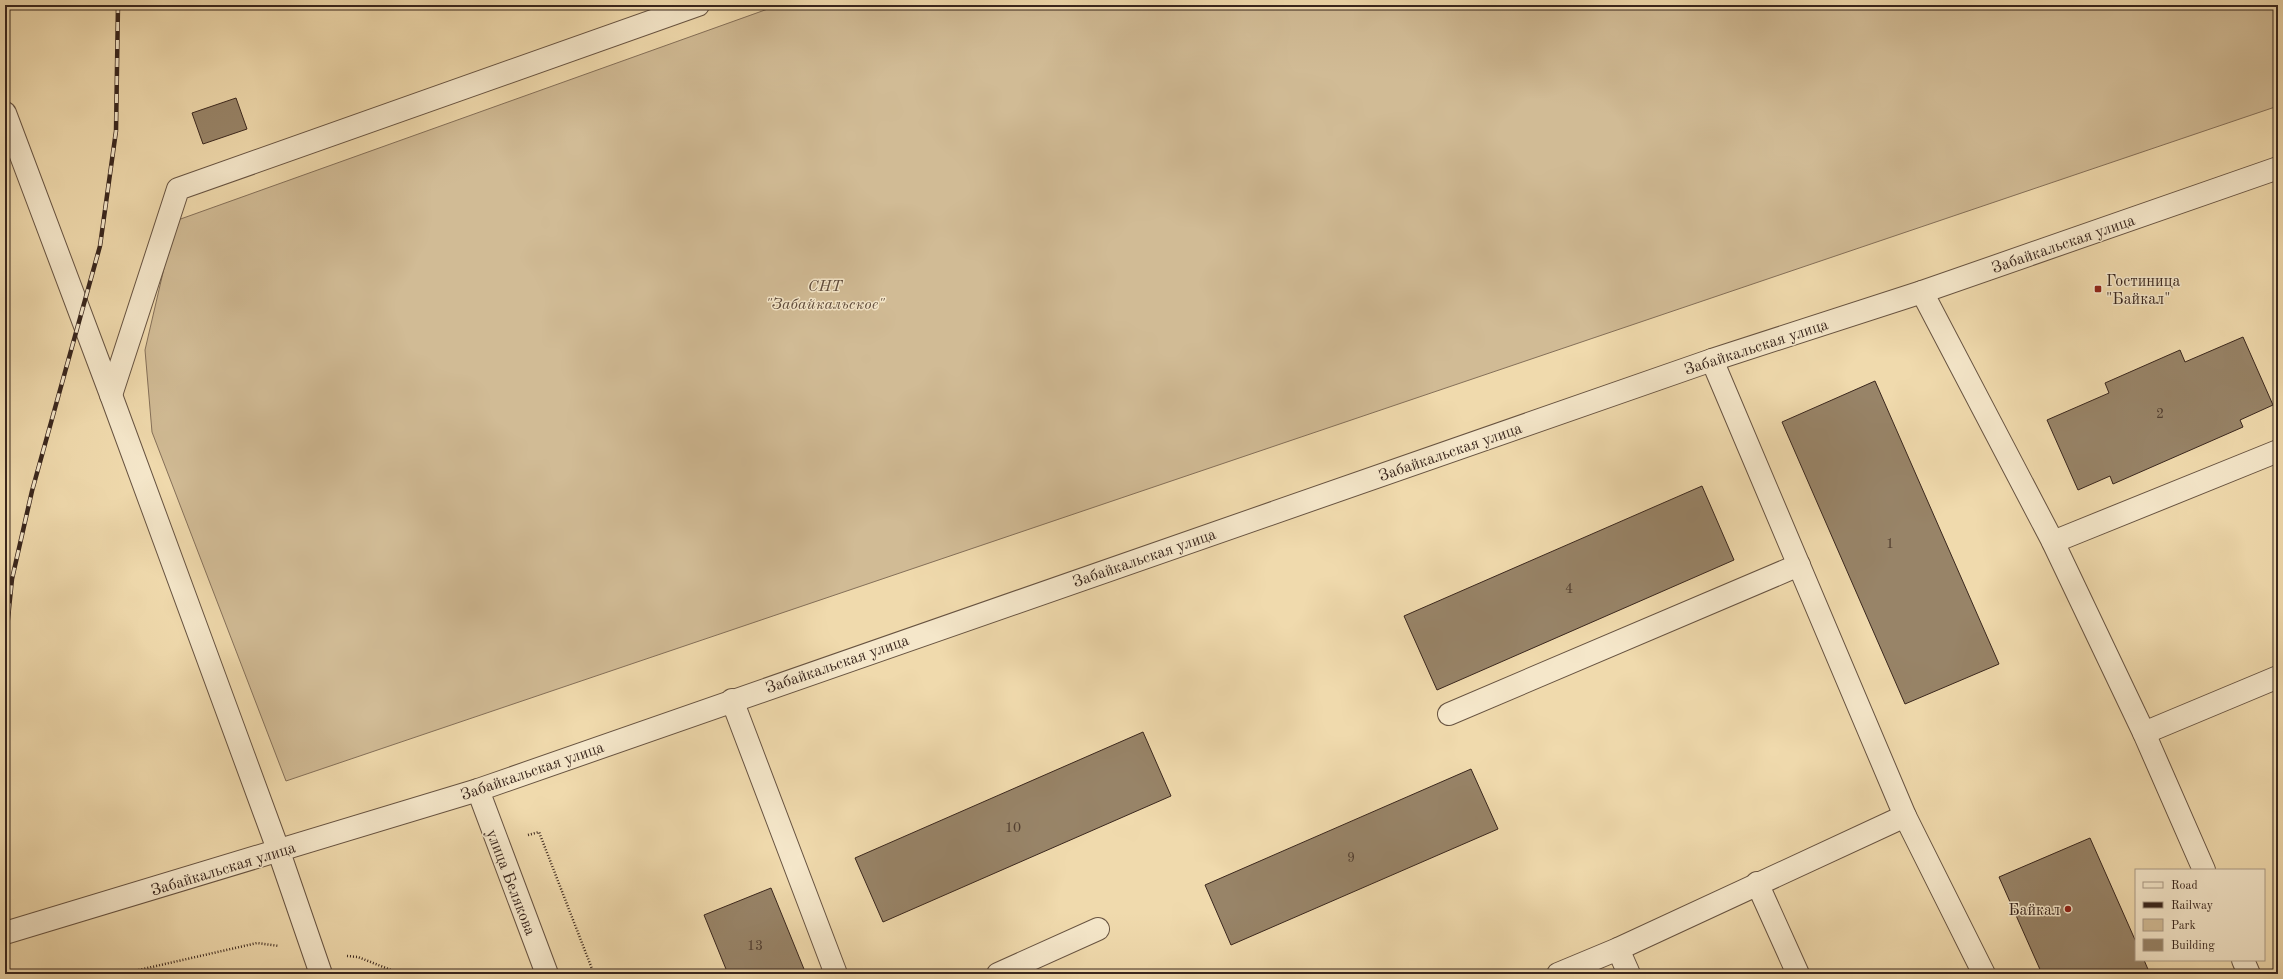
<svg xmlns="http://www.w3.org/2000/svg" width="2283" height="979" viewBox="0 0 2283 979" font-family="'Old Standard TT',serif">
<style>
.green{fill:#d1bb95;stroke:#857059}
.building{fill:#988468;stroke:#39261d}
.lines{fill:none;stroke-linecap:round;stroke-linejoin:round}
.minor-casing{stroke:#675341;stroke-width:24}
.path{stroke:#39261d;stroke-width:2.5;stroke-dasharray:1 2;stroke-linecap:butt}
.minor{stroke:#f5e7ca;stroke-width:22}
.rail-casing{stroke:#39261d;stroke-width:4.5}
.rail{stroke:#f5e7ca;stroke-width:3;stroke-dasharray:9;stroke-linecap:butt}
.poi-dot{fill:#8f2418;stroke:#f5e7ca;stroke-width:1.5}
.labels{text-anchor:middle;stroke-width:3;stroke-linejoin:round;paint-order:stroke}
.number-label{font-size:14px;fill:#513e30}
.street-label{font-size:16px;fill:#39261d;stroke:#f5e7ca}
.poi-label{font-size:16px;fill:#39261d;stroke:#f5e7ca;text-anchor:start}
.park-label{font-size:16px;font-style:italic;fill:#5f4b3b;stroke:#f5e7ca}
</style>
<rect width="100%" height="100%" fill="#f0daad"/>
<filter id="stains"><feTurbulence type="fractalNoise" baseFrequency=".005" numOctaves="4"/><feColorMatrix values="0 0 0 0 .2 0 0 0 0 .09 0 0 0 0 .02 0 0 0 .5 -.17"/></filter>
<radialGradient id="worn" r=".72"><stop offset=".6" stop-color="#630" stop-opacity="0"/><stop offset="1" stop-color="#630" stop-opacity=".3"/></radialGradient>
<!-- green -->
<polygon class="green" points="779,5 2278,5 2278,106 286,781 152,432 145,350 175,221"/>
<!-- building -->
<g class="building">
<polygon points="236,98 247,129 203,144 192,113"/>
<polygon points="2243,337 2273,405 2240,420 2243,427 2113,484 2110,476 2078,490 2047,420 2109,393 2105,383 2180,350 2185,362"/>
<polygon points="1875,381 1999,664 1905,704 1782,422"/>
<polygon points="1702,486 1734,560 1437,690 1404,616"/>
<polygon points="1143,732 1171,796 883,922 855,858"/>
<polygon points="1471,769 1498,829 1231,945 1205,885"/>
<polygon points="2090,838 2136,942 2136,960 2144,960 2150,974 2042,974 1999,877"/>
<polygon points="771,888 806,974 728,974 704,915"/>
</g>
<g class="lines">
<!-- minor casing -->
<g class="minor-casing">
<g id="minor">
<polyline points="5,113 111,395 279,852 321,974"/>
<polyline points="1922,292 2053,542 2144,733 2278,677"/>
<polyline points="111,395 178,189 698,5"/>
<polyline points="2053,542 2278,451"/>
<polyline points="732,700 836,974"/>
<polyline points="1449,714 1799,565"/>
<polyline points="2144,733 2204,870"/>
<polyline points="478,790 547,974"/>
<polyline points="1905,816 1984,974"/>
<polyline points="1757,883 1798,974"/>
<polyline points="5,933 478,790 1712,360 1922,292 2278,168"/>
<polyline points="1618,949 1629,974"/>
<polyline points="2243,960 2249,974"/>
<polyline points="998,974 1098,929"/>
<polyline points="1558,974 1618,949 1905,816 1712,360"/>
</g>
</g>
<!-- path -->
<g class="path">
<polyline points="528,835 539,832 594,974"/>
<polyline points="347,956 358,957 401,974"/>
<polyline points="121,974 257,943 279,946"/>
</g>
<!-- minor -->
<use href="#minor" class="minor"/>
<!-- rail casing -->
<g class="rail-casing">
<polyline id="rail" points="5,648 12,579 32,491 100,246 116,131 118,5"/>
</g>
<!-- rail -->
<use href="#rail" class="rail"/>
</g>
<!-- markers -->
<g class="poi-dot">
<rect x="2094" y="285" width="8" height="8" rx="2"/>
<circle cx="2068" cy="909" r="4"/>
</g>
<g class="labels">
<!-- number labels -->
<g class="number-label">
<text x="2160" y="418">2</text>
<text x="1890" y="548">1</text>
<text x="1569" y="593">4</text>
<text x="1013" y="832">10</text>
<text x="1351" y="862">9</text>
<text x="755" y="950">13</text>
</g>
<!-- street labels -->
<g class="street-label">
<text transform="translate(2063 243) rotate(-19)" y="6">Забайкальская улица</text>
<text transform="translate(1756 346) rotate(-18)" y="6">Забайкальская улица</text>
<text transform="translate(1450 451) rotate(-19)" y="6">Забайкальская улица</text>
<text transform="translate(1144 557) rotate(-19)" y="6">Забайкальская улица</text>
<text transform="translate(837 663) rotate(-19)" y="6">Забайкальская улица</text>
<text transform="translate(532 770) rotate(-19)" y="6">Забайкальская улица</text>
<text transform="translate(223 868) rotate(-17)" y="6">Забайкальская улица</text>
<text transform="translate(512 882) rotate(69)" y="6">улица Белякова</text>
</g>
<!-- poi labels -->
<g class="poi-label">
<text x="2106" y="286">Гостиница<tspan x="2106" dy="18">"Байкал"</tspan></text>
<text x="2060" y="915" text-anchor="end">Байкал</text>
</g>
<!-- park labels -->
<g class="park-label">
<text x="825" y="291">СНТ<tspan x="825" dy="18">"Забайкальское"</tspan></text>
</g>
</g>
<!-- margin -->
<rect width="2283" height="979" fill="none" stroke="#f0daad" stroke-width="20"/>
<rect x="6" y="6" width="2271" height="967" fill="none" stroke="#39261d" stroke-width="2"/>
<rect x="10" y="10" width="2263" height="959" fill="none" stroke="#39261d"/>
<!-- legend -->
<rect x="2135" y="869" width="130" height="92" fill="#f5e7ca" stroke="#aa9a85"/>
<rect x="2143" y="882" width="20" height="6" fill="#f5e7ca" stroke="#aa9a85"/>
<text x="2171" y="889" font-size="12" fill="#39261d">Road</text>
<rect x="2143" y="902" width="20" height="6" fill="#39261d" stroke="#aa9a85"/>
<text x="2171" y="909" font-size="12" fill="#39261d">Railway</text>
<rect x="2143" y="919" width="20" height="12" fill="#d1bb95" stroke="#aa9a85"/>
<text x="2171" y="929" font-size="12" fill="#39261d">Park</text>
<rect x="2143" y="939" width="20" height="12" fill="#988468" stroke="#aa9a85"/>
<text x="2171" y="949" font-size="12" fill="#39261d">Building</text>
<rect width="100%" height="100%" filter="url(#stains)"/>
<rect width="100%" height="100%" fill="url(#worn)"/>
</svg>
